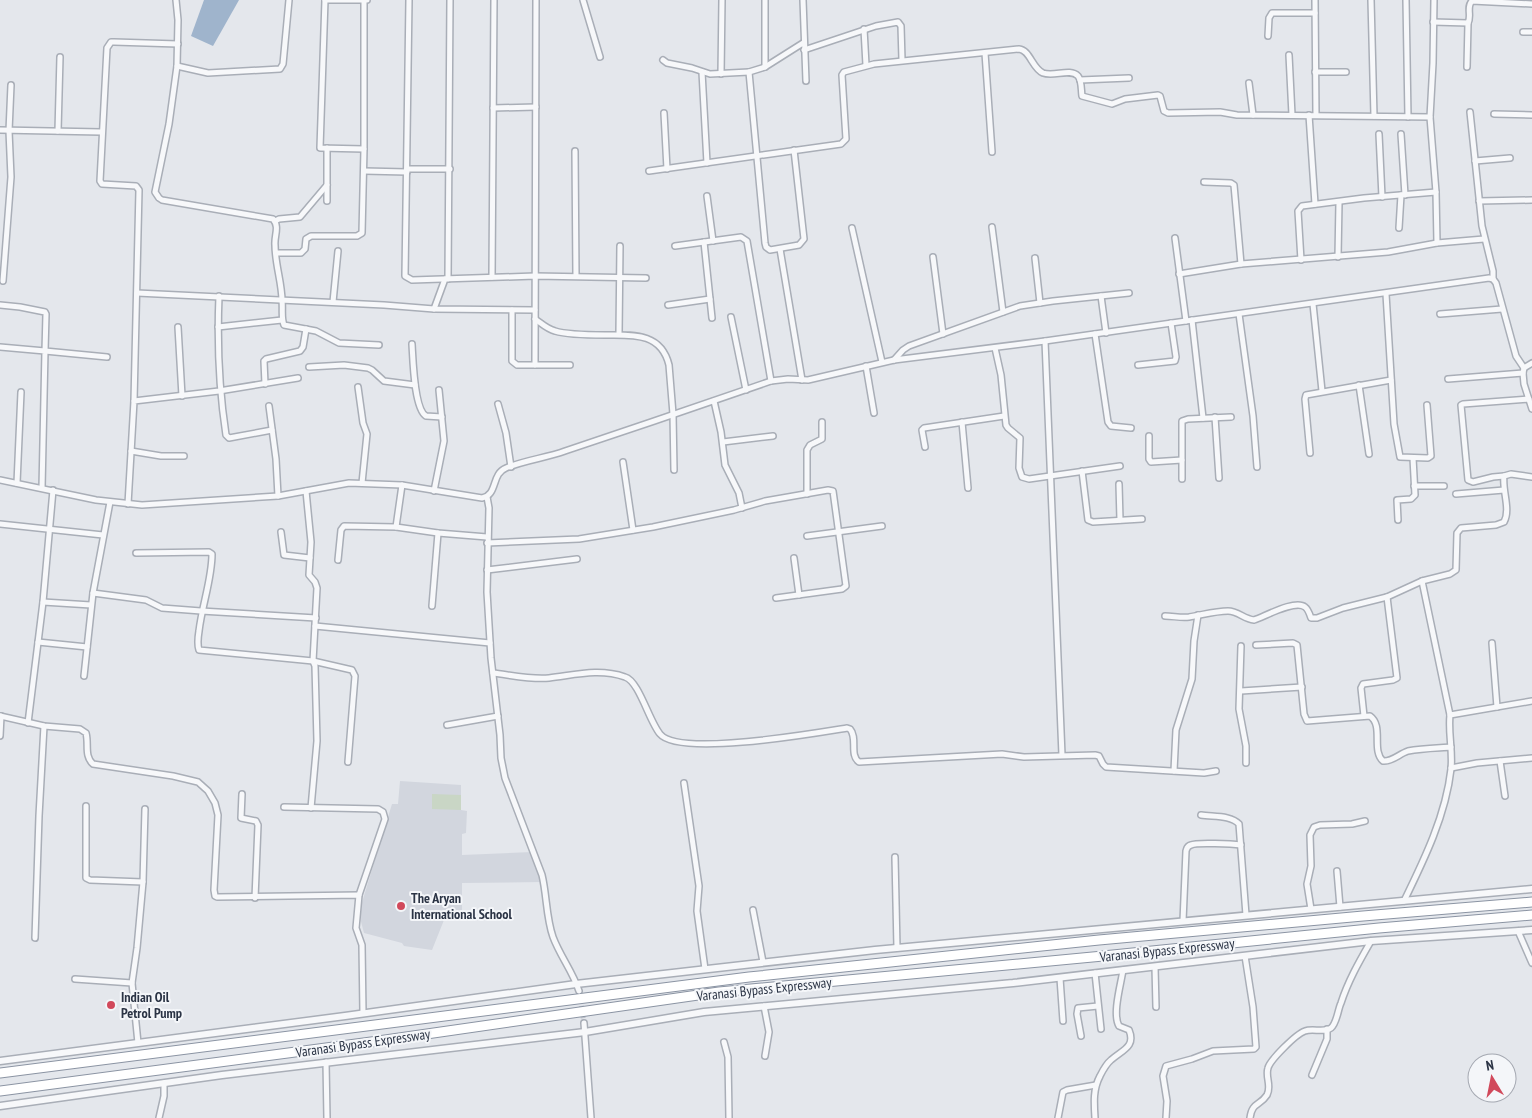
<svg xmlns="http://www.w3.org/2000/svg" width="1532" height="1118" viewBox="0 0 1532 1118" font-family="'PT Sans Narrow',sans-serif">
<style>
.built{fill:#d2d6de}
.green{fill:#c9d6c5}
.water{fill:#9fb4cc}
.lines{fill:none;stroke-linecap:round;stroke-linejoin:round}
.minor-tunnel{stroke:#bfc3cb;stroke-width:5;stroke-dasharray:5 2.5;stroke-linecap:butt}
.minor-casing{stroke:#a9aeb7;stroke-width:8}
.tertiary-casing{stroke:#a9aeb7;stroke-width:9}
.trunk-casing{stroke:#8b94a3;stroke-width:11}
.minor{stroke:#f7f8fa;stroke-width:5}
.tertiary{stroke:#f7f8fa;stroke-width:6}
.trunk{stroke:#fff;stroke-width:9}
.poi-dot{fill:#d1495b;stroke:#f4f6f9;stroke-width:2}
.labels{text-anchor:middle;stroke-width:4;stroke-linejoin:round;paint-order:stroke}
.poi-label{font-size:14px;font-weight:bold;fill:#2b3445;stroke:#f4f6f9;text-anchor:start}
.street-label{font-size:14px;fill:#2b3445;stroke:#f4f6f9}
</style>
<rect width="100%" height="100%" fill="#e4e7ec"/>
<!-- built -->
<polygon class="built" points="400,781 461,785 461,810 467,811 466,833 462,834 462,855 532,852 542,882 462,883 462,916 446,915 432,950 404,946 402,943 364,933 360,918 360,909 392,804 398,804"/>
<!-- green -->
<polygon class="green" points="432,794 461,795 461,810 432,809"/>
<!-- water -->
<polygon class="water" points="204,0 239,0 213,46 191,36"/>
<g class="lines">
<!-- minor-tunnel -->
<polyline class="minor-tunnel" points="579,991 584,1023"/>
<!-- minor casing -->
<g class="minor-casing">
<g id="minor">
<path d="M176,0l2,20 -1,46 -8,58 -14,68 4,6 3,2 111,19c7,8 1,17 2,26 0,19 7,38 7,56 1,8 -1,17 2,24l32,6 23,12 40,2"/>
<polyline points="325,0 320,148 364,149"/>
<polyline points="325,0 367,0"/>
<polyline points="409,0 405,276 412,280 535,276 646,278"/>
<polyline points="583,0 600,57"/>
<polyline points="803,0 806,81"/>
<polyline points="1315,0 1316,115"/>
<polyline points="1371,0 1374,116"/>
<polyline points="1406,0 1408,117"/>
<polyline points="1434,0 1433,63 1430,117 1436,192 1437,243"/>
<path d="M1433,22l35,1c4,-7 -2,-16 4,-22l60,3"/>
<polyline points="864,29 866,65"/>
<polyline points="1523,32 1532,32"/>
<polyline points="1268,36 1269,18 1272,13 1315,13"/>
<polyline points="804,50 876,26 898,22 901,26 902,60"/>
<polyline points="985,53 992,152"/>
<polyline points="1289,55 1292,115"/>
<polyline points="663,60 667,63 692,68 710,74 749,72"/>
<polyline points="177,66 208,73 280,69 283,64 289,0"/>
<polyline points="765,67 765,0"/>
<polyline points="1467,67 1468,23"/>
<polyline points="702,72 707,163"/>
<polyline points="1315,72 1346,72"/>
<polyline points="721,74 722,0"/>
<polyline points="1080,80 1129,78"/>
<polyline points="1249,83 1253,115"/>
<polyline points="493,108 536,107"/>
<polyline points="1470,112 1482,226 1493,271 1493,279"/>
<polyline points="664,113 667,169"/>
<polyline points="1494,114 1532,115"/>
<polyline points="1309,115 1315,204"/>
<polyline points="0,130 101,132"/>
<polyline points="58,131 60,57"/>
<polyline points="1379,134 1382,197"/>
<polyline points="1401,134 1405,195"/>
<polyline points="794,150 804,239 799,245 770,250 766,247 765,243 749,72 765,67 803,43"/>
<polyline points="575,151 576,276"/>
<polyline points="1475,161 1510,158"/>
<polyline points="407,169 450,169"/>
<polyline points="364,171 407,172"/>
<path d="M649,171l192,-27 5,-5 -4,-64 2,-3 30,-8 145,-15c11,1 13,19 24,24 11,4 27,-5 35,3 4,5 3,14 4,20l30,8 13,-5 33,-4 2,1 4,15 4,2 52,-1 17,3 193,2"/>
<polyline points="1204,182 1231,183 1234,185 1241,264"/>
<polyline points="707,196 713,241"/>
<polyline points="327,201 327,148"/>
<polyline points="1479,201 1532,200"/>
<polyline points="275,221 279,219 300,217 327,185"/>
<polyline points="992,227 1003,312"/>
<polyline points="852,228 882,362"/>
<polyline points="1399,228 1401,195"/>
<polyline points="1175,238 1186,321"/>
<polyline points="704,242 712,318"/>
<polyline points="675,246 741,237 747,241 771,381"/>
<polyline points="780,249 802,380"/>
<polyline points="276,253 301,253 305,249 306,239 311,236 357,236 362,233 364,149 364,0"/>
<polyline points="933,257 943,334"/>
<polyline points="1338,257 1339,202"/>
<polyline points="1035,258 1040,303"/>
<polyline points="1301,260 1298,211 1302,206 1364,198 1436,192"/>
<polyline points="1179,274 1241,264 1388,252 1437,243 1484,239"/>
<polyline points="492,277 494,0"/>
<polyline points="448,279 450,0"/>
<polyline points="3,281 11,177 9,131 11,85"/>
<polyline points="137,293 384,305 434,309 535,310"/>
<polyline points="1386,294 1394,424 1400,457 1428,458 1431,456 1427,405"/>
<path d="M219,296c-2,47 0,93 7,139l3,3 43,-8"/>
<polyline points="1101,296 1106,333"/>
<polyline points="333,302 338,251"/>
<polyline points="1313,304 1322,391"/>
<polyline points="0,305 20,307 45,312 46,314 45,351 107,357"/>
<polyline points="668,305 710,299"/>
<polyline points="434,309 445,279"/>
<polyline points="512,310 512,361 517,365 570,365"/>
<polyline points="1239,314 1253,416 1257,467"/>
<polyline points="1440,314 1502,309"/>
<polyline points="731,317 746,390"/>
<path d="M535,319c6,4 12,10 20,12 13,4 36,4 50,4 27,0 56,-3 64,30l4,49 1,56"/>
<polyline points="1192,320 1203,418"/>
<polyline points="178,327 182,396"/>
<polyline points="218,327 282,320"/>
<polyline points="619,334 620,246"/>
<polyline points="1095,334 1108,422 1111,426 1131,428"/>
<polyline points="1045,341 1062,755"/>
<path d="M412,344c1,15 2,65 14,72l16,1"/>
<polyline points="0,347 45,351 42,488"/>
<polyline points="995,348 1001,375 1006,425 1008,428 1020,438 1019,468 1022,477 1029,479 1120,466"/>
<polyline points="894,360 903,350 909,346 1020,306 1053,301 1129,293"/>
<polyline points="1532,363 1524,368 1523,373 1524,384 1532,409"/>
<polyline points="535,365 536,0"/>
<polyline points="1138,365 1175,361 1176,357 1171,323"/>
<polyline points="866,366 874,413"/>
<polyline points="309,367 344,365 368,368 372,370 384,381 415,385"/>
<polyline points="1448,379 1523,373"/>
<polyline points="265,384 264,361 266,359 300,351 303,347 306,329"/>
<polyline points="1359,385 1369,454"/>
<polyline points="358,387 363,423 367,434 362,483"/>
<polyline points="134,401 139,190 136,186 102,184 100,181 107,48 111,42 114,42 178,44"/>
<polyline points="714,401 721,432 725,465 739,493 742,508"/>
<polyline points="498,404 506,433 511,467"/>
<polyline points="269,406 276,459 278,496"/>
<polyline points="1215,417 1219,478"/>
<polyline points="962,422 968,488"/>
<polyline points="1149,436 1149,459 1151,462 1182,460"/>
<polyline points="723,442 773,436"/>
<polyline points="925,447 922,430 924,428 1004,416"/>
<polyline points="131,451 161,456 184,456"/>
<polyline points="1310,453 1305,399 1306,395 1391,380"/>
<polyline points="623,462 633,530"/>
<polyline points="1082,471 1088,520 1093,522 1142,519"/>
<polyline points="1504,476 1493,477 1473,482 1468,480 1461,405 1463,404 1529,399"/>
<polyline points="1182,479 1182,421 1188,419 1231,417"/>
<path d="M0,480l96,20 46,5 136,-9 71,-13 53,2 80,13c16,-3 9,-24 24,-30 19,-8 40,-10 59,-17 69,-23 137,-46 206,-70l17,-2 20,1 86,-20 151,-19 444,-63 4,1 3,4 20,73 8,12"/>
<polyline points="17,483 21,392"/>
<polyline points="1119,484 1120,520"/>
<polyline points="1414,486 1444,486"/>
<polyline points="306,491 311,542 309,575 315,582 317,588 313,661 315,666 317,741 311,808"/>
<polyline points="434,491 444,441 439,390"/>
<polyline points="807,494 807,450 810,445 822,439 822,422"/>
<polyline points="1456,494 1504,490"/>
<path d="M487,497l2,11 -2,84 4,66 9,77 1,23 4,20 37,97c5,21 4,42 11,62 7,19 20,35 26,54"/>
<polyline points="128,504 134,401 219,391 298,378"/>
<polyline points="1398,520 1397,500 1411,499 1415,495 1413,458"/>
<polyline points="0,524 103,535"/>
<polyline points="396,527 402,485"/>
<polyline points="281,532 284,555 310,558"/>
<polyline points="807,536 882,526"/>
<polyline points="487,543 579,539 653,527 734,510 765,501 828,490 833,491 846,586 842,589 776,598"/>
<path d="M136,553l73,-1 3,2c0,25 -10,51 -13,77 -1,6 -2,13 0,19l114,11 39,9 3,6 -7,86"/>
<polyline points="794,558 799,595"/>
<polyline points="338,560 341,530 344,526 396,527 438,533 487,537"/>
<polyline points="487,570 577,559"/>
<polyline points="93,593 146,600 162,608 201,611 316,618"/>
<polyline points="43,602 91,605"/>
<polyline points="432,606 438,533"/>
<path d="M1165,616c8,0 16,2 24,1 13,-2 26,-6 39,-6 10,0 16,8 26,9 10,-3 41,-21 51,-13 3,2 5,8 6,11h6l26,-10 44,-11 35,-16"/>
<polyline points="315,626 490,643"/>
<polyline points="38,642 87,647"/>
<polyline points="1492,643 1497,707"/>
<path d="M1256,645l37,-2 4,2 7,69 3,7 63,-5c14,10 1,34 13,45 9,1 16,-7 25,-10 14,-3 29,-3 43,-4"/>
<polyline points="1241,646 1239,709 1246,746 1246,763"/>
<path d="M493,673c17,2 40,7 56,5 26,-3 50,-10 76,-1 14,4 24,44 35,57 19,23 156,-1 187,-6l3,1c8,9 -1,26 9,33l143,-8 22,3 71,-2 4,1 4,8 3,3 98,6 12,-2"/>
<polyline points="84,676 93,593 110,502"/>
<polyline points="1241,691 1302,687"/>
<path d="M1450,715l-28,-134 28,-7 6,-4 1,-37 4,-5 35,-3 8,-3c7,-13 -2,-31 0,-46l7,-2 21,3"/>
<path d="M0,716l44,10 36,3 6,4c3,11 -2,23 7,31l80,12 25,6 10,9 7,12 3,12 -4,75 1,6 2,1 142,-2 -3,33 6,17 1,68"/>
<polyline points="1364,716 1361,688 1363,684 1393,680 1397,678 1387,597"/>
<polyline points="28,723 43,602 53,490"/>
<polyline points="447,725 498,716"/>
<polyline points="0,736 1,716"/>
<polyline points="1500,761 1505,796"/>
<polyline points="1451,768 1477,763 1532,758"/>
<polyline points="1174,771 1176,730 1192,679 1194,641 1198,615"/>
<polyline points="684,783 699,886 697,911 705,969"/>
<polyline points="242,794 241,818 256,821 258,825 255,898"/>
<polyline points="86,806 86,878 90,880 143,882"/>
<polyline points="284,807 378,809 383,812 385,819 359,895"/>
<path d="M1201,815c12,2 30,0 38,9l7,91"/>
<polyline points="895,857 897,948"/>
<polyline points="1337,871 1340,907"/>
<path d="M1404,901c20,-41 42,-86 47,-132 2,-18 -3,-36 -1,-54l82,-14"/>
<polyline points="1311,909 1307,884 1311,866 1310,835 1314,827 1320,825 1352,824 1365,821"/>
<polyline points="753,910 763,962"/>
<path d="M1183,921l3,-70c1,-3 1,-5 5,-6 5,-3 42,-1 50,0"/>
<polyline points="1518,931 1532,963"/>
<polyline points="35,938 39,816 44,726"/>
<polyline points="1155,967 1156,1007"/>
<polyline points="1095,973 1101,1029"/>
<polyline points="1060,978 1063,1021"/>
<polyline points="75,979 132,983"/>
<polyline points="764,1006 769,1032 765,1056"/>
<polyline points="584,1023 591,1118"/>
<polyline points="1081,1036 1077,1014 1078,1008 1098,1006"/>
<polyline points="724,1042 728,1057 729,1118"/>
<polyline points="138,1043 132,983 137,948 143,882 145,809"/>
<polyline points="326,1062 327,1118"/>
<polyline points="1312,1075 1327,1039 1327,1029"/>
<polyline points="159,1118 164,1096 164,1083"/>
<polyline points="1058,1118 1063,1092 1067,1090 1096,1085"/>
<path d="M1095,1118c-1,-15 -2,-29 5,-42 3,-6 6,-12 11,-16 11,-10 25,-13 18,-30l-10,-4c-7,-12 2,-42 4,-56"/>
<polyline points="1166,1118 1167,1101 1163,1076 1166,1066 1192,1059 1213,1051 1254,1049 1256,1047 1253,1007 1245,956"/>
<path d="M1250,1118c2,-16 10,-12 17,-23 5,-9 -2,-18 1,-27 2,-8 28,-34 37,-37 7,-3 20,2 26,-3 6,-5 7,-19 10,-25 7,-22 18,-41 30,-62"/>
</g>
</g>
<!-- tertiary casing -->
<g class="tertiary-casing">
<g id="tertiary">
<polyline points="0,1061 345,1016 576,984 875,950 1532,889"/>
<polyline points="0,1106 222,1075 585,1032 704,1012 1013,983 1371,941 1532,930"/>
</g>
</g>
<!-- trunk casing -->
<g class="trunk-casing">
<g id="trunk">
<polyline points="0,1073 749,977 1099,940 1363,916 1532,902"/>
<polyline points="0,1091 371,1042 719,992 1103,956 1379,928 1532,915"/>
</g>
</g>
<!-- minor -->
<use href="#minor" class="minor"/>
<!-- tertiary -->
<use href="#tertiary" class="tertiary"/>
<!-- trunk -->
<use href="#trunk" class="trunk"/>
</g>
<!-- markers -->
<g class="poi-dot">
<circle cx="401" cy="906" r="5"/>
<circle cx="111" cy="1005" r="5"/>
</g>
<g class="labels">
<!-- poi labels -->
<g class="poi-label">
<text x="411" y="903">The Aryan<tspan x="411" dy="16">International School</tspan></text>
<text x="121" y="1002">Indian Oil<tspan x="121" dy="16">Petrol Pump</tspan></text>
</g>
<!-- street labels -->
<g class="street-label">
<text transform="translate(1167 950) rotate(-6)" y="5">Varanasi Bypass Expressway</text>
<text transform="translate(764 989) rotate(-6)" y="5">Varanasi Bypass Expressway</text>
<text transform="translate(363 1043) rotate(-8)" y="5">Varanasi Bypass Expressway</text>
</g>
</g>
<!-- north arrow -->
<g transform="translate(1492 1078) rotate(350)"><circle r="24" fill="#f4f6f9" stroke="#a4a8b1"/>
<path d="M0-4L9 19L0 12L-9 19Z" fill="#d1495b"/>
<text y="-8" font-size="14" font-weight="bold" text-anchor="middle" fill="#2b3445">N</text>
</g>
</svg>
